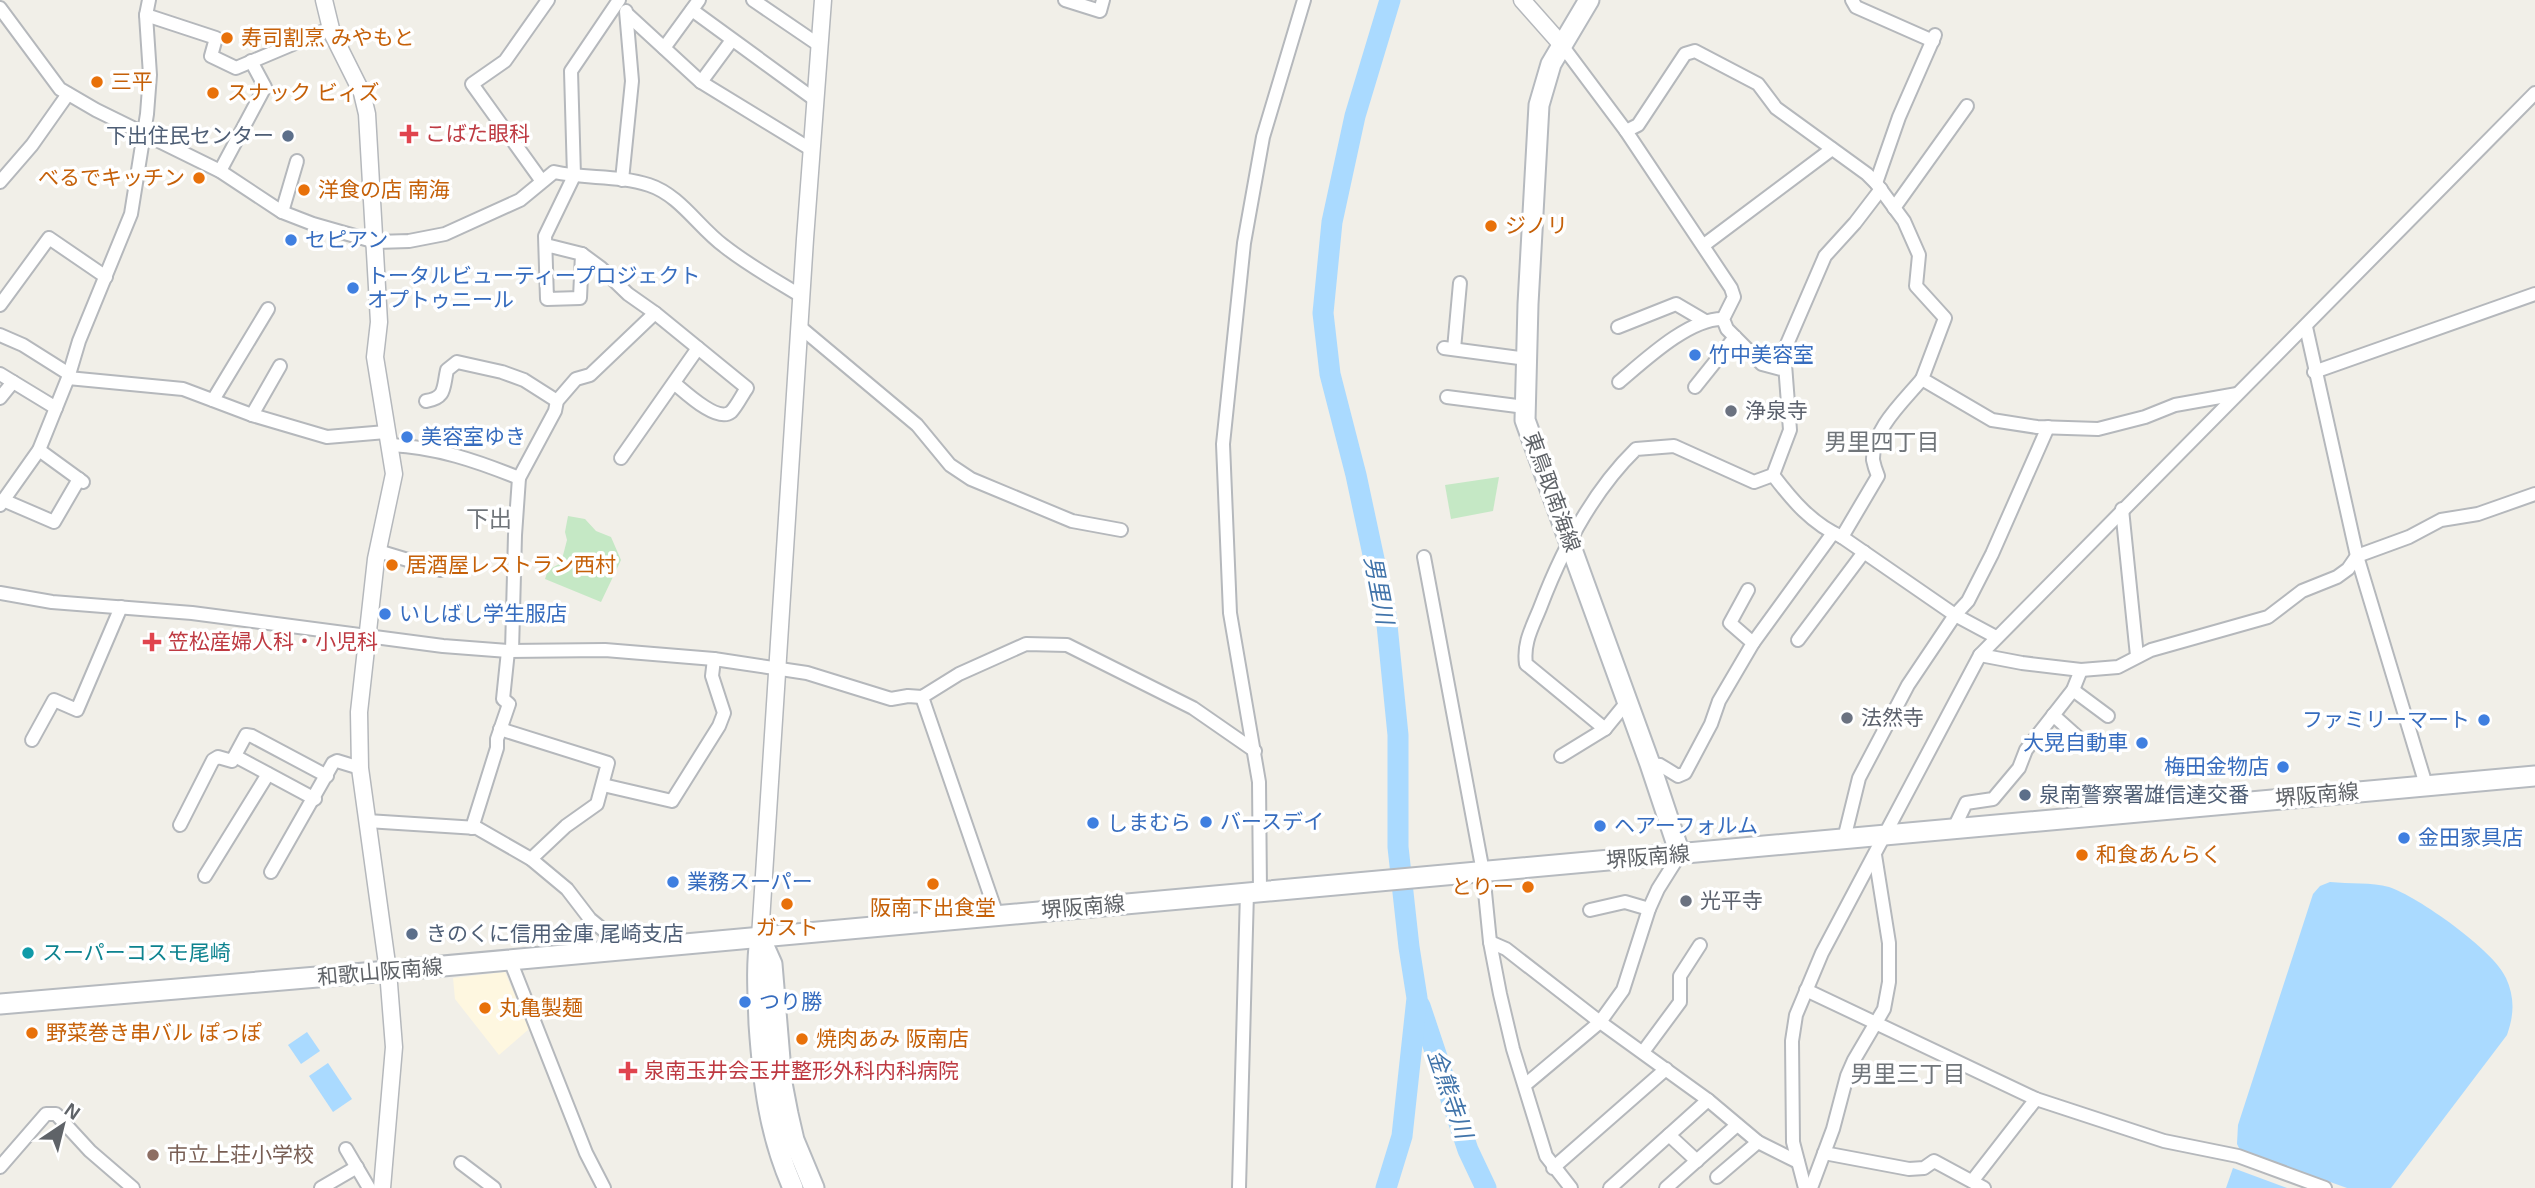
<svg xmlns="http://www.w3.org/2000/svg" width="2535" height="1188" viewBox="0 0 2535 1188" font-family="Helvetica,'Noto Sans JP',sans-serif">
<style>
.commercial{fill:#fef7e0}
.green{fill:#c5e8c5}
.water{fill:#aadaff}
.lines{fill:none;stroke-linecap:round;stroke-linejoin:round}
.river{stroke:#aadaff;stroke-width:21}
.minor-casing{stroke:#b5b8bc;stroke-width:16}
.tertiary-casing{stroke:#b5b8bc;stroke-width:19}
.secondary-casing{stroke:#b6babf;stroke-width:23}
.minor{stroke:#fff;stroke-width:12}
.tertiary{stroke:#fff;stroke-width:16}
.secondary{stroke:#fff;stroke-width:19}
.food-dot{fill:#e8710a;stroke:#fff;stroke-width:2.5}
.health-dot{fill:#e0444e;stroke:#fff;stroke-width:2.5}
.service-dot{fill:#5c6f8a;stroke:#fff;stroke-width:2.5}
.shop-dot{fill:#3f7fe0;stroke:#fff;stroke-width:2.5}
.worship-dot{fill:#6b7280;stroke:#fff;stroke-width:2.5}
.culture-dot{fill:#0f9aa8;stroke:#fff;stroke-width:2.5}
.education-dot{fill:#8d6e63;stroke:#fff;stroke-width:2.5}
.labels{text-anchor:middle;stroke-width:7;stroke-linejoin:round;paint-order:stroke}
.food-label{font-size:21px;fill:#c56008;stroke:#fff;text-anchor:start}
.health-label{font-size:21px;fill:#be3a42;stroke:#fff;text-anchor:start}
.service-label{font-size:21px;fill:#4e5e75;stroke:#fff;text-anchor:start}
.shop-label{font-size:21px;fill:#366cbe;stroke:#fff;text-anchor:start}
.worship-label{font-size:21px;fill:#5b616d;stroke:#fff;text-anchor:start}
.street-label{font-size:21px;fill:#5f6368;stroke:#fff}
.culture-label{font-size:21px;fill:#0d838f;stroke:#fff;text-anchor:start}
.education-label{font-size:21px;fill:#785e54;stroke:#fff;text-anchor:start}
.neighbourhood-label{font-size:23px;fill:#70757a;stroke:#fff}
.water-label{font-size:23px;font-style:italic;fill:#4174aa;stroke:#fff}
</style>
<rect width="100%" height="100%" fill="#f1efe8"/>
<!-- commercial -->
<polygon class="commercial" points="505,972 529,1029 499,1055 455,999 453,978"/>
<!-- green -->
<g class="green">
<polygon points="1499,477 1493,511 1451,519 1445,485"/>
<polygon points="568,516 585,519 596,531 611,537 621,560 601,602 545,579 548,570 561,563 567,540 565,532"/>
</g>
<!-- water -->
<g class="water">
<path d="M2330,882c19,2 42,0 59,5 28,9 106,64 117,91 9,20 8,37 1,57l-116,153h-44l-107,-38 -3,-6 1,-19 75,-231 7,-8z"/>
<polygon points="307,1032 320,1051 301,1064 288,1045"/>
<polygon points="328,1063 352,1099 333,1112 309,1076"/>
<polygon points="2233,1168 2287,1188 2226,1188"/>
</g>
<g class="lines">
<!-- river -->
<g class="river">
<polyline points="1420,1006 1468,1150 1486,1188"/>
<polyline points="1386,1188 1402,1136 1417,998 1409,947 1398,847 1398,735 1386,615 1356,475 1330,374 1323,313 1332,222 1355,116 1390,0"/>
</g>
<!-- minor casing -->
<g class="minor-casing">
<g id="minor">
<polyline points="753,0 819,45"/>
<polyline points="1065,0 1100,11 1103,0"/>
<polyline points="1852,0 1856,7 1933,41"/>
<path d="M0,8l60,81 36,21 124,61 62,41 31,12 63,18 33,-1 36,-7 75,-34 34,-28c31,7 65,3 95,13 31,10 50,43 75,61 24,19 51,34 77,50"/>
<polyline points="692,10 814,99"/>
<polyline points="627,14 701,82 812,150"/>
<polyline points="146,15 216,38 211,56 236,68 331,28"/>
<polyline points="1561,44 1626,131 1731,288 1734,297 1723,319 1727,329 1762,364 1785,370"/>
<polyline points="664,48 699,0"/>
<polyline points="701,82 732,40"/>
<polyline points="1626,131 1638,125 1685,54 1695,51 1758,84 1776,108 1867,174 1876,183 1904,221 1919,255 1916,286 1945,318 1922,379 1992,420 2037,427 2098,429 2145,417 2175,405 2237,394"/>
<polyline points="220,171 265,87 251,61"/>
<polyline points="541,180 472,84 505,61 548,0"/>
<polyline points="622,180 632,81 626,11"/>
<polyline points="0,182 32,145 68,94"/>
<polyline points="1876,183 1899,117 1935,35"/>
<polyline points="1894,208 1967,106"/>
<polyline points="282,212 297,161"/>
<polyline points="546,245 582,254 580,298 547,299 545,236 574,176 571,71 619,0"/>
<polyline points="1704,245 1832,149"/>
<path d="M582,254l19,14 27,26 27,19 92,75c-5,7 -10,18 -16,24 -14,11 -46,-20 -57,-29"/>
<polyline points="0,305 49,238 106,277"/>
<polyline points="800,327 917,425 950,465 971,479 1072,521 1121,530"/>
<polyline points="1618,327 1676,304 1705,321"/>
<polyline points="2306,327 2357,556 2426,785"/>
<polyline points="0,335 23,345 69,374"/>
<polyline points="1444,348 1527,359"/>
<polyline points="1454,349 1460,283"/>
<polyline points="2314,372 2535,294"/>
<polyline points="0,374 56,408"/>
<polyline points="68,378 183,389 252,415 327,437 386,432"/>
<path d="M1619,382c25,-21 70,-64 104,-63"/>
<polyline points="1695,387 1735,337"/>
<polyline points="1447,397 1525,407"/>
<polyline points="0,398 13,382"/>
<polyline points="213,400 268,309"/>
<path d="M426,401c20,-3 17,-13 21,-31l10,-8 45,10 22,8 33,21"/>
<polyline points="252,415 280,366"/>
<path d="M391,445c45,2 86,16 128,33"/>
<polyline points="39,450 83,482"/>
<polyline points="621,458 698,348"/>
<path d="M1773,475c19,25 39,49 69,62l113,78 41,22"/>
<polyline points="3,500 54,522 79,479"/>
<polyline points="0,505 39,450 68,378 79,341 131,214 147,114 150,75 146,15 149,0"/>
<polyline points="2122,509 2137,656"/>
<path d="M1842,537l36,-61c-2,-5 -4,-11 -5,-16 -1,-31 31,-59 49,-81"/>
<polyline points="378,551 441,570"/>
<polyline points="1424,557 1483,872 1490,942 1500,994 1513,1049 1546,1156 1571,1188"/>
<polyline points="0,593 52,602 192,613 443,646 508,651 605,650 714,659 807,673 891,699 908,696 922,697 959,674 1026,644 1067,645 1193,708 1255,751"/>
<polyline points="1798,640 1864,552"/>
<polyline points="1753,643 1833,533"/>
<polyline points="512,651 515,535 519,478 555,411 557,401 576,379 590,375 655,313"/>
<polyline points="1980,655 2022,663 2081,670 2118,667 2151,650 2268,617 2302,591 2337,577 2348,569 2357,556 2409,537 2441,520 2478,514 2535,494"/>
<polyline points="2073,690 2108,716"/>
<polyline points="922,697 997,915"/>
<polyline points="2053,715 2082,741"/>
<polyline points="500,729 608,763 597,804 566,826 531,859"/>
<path d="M1605,729l-79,-65c-3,-21 6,-36 14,-56 22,-58 51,-115 96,-159l38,-3 80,36 19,-7 17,-45 -6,-79 41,-95 30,-33 26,-34"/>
<polyline points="32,740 54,700 77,710 121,607"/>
<polyline points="235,756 315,799"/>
<polyline points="1561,756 1605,729 1627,702"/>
<polyline points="1650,764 1660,765 1678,776 1685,773 1711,724 1719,701 1753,643 1730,623 1748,590"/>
<polyline points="603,785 672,801 719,726 724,713 712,676 714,659"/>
<polyline points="367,821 477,828 531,859 567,889 590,919 626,949"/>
<polyline points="180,825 213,760 218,757 232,761 246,735 252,736 327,776"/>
<polyline points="472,828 497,748 497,739 509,704 503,699 508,651"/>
<polyline points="1954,828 1966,803 1993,799 2019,768 2026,750 2073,690 2081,670"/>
<polyline points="1844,839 1859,778 1908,685 1955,615 1968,601 1992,554 2048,427"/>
<polyline points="271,872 333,763 337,761 360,768"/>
<polyline points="205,876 268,774"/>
<polyline points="1260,891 1259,782 1230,613 1223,444 1244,243 1263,137 1304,0"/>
<polyline points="1590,910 1625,902 1649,909"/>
<polyline points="1490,942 1506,949 1600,1022 1708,1100 1758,1142 1798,1162"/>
<polyline points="510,960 586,1153 604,1188"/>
<polyline points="1806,990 2036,1099 2164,1141 2238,1156 2325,1188"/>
<polyline points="1643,1052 1680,1002 1680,976 1700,945"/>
<polyline points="1525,1085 1600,1022 1623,990 1649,909 1658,889 1680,854"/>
<polyline points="1669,1135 1697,1161"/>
<polyline points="346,1149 369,1188"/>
<polyline points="1824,1153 1909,1169 1924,1168 1934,1161 1984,1188"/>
<polyline points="461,1163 494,1188"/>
<polyline points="0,1167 46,1114 56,1114 90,1151 133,1188"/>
<polyline points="1553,1168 1666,1069"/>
<polyline points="1717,1177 1758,1142"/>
<polyline points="1973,1180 2036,1099"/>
<polyline points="321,1188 357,1167"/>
<polyline points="1239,1188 1247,892"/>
<polyline points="1610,1188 1708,1100"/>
<polyline points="1666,1188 1737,1125"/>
<polyline points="1805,1188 1793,1142 1792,1041 1796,1015 1822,953 1980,655 2535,93"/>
<polyline points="1811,1188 1833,1129 1847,1076 1854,1060 1884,1009 1889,982 1889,943 1875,855"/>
</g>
</g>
<!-- tertiary casing -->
<g class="tertiary-casing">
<g id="tertiary">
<polyline points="324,0 332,33 362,93 367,114 379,322 375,357 394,474 376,559 359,712 360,768 388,971 394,1047 382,1188"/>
<polyline points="1522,0 1561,44"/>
<polyline points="760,937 805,239 823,0"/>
</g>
</g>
<!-- secondary casing -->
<g class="secondary-casing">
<g id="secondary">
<polyline points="1589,0 1551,64 1539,105 1528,304 1525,420 1650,764 1680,854"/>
<polyline points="760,937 772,964 782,1083 788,1114 794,1140 814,1188"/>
<path d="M760,938c-4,29 -2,56 -1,86 4,58 10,110 34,164"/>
<polyline points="0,1004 388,971 2535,776"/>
</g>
</g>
<!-- minor -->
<use href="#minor" class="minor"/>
<!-- tertiary -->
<use href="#tertiary" class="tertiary"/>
<!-- secondary -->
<use href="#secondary" class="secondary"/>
</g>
<!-- markers -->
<g class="food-dot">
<circle cx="227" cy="38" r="7"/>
<circle cx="97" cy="82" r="7"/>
<circle cx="213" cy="93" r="7"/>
<circle cx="199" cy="178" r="7"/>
<circle cx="304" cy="190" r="7"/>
<circle cx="1491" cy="226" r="7"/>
<circle cx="392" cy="565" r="7"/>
<circle cx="2082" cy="855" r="7"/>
<circle cx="933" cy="884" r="7"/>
<circle cx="1528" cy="887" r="7"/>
<circle cx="787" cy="904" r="7"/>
<circle cx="485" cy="1008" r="7"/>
<circle cx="32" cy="1033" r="7"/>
<circle cx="802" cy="1039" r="7"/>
</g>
<g class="health-dot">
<path d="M405.5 123.5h7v7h7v7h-7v7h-7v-7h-7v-7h7z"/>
<path d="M148.5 631.5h7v7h7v7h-7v7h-7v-7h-7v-7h7z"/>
<path d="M624.5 1060.5h7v7h7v7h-7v7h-7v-7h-7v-7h7z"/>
</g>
<g class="service-dot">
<circle cx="288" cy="136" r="7"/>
<circle cx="2025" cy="795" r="7"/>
<circle cx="412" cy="934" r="7"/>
</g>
<g class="shop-dot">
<circle cx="291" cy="240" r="7"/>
<circle cx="353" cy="288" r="7"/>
<circle cx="1695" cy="355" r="7"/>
<circle cx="407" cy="437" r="7"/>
<circle cx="385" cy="614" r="7"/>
<circle cx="2484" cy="720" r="7"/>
<circle cx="2142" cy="743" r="7"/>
<circle cx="2283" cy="767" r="7"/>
<circle cx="1206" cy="822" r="7"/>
<circle cx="1093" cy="823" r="7"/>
<circle cx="1600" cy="826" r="7"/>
<circle cx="2404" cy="838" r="7"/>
<circle cx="673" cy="882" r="7"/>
<circle cx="745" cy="1002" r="7"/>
</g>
<g class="worship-dot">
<circle cx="1731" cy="411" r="7"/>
<circle cx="1847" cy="718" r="7"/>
<circle cx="1686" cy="901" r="7"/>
</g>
<circle class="culture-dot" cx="28" cy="953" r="7"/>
<circle class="education-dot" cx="153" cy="1155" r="7"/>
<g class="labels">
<!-- food labels -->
<g class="food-label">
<text x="241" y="45">寿司割烹 みやもと</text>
<text x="111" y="89">三平</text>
<text x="227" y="100">スナック ビィズ</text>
<text x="185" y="185" text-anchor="end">べるでキッチン</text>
<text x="318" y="197">洋食の店 南海</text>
<text x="1505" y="233">ジノリ</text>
<text x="406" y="572">居酒屋レストラン西村</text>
<text x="2096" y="862">和食あんらく</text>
<text x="1514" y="894" text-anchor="end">とりー</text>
<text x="933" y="915" text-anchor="middle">阪南下出食堂</text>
<text x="787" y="935" text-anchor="middle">ガスト</text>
<text x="499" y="1015">丸亀製麺</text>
<text x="46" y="1040">野菜巻き串バル ぽっぽ</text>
<text x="816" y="1046">焼肉あみ 阪南店</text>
</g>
<!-- health labels -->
<g class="health-label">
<text x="425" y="141">こばた眼科</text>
<text x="168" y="649">笠松産婦人科・小児科</text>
<text x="644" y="1078">泉南玉井会玉井整形外科内科病院</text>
</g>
<!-- service labels -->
<g class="service-label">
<text x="274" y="143" text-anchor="end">下出住民センター</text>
<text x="2039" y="802">泉南警察署雄信達交番</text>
<text x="426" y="941">きのくに信用金庫 尾崎支店</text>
</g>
<!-- shop labels -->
<g class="shop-label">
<text x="305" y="247">セピアン</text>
<text x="367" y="283">トータルビューティープロジェクト<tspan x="367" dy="24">オプトゥニール</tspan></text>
<text x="1709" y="362">竹中美容室</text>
<text x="421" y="444">美容室ゆき</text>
<text x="399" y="621">いしばし学生服店</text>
<text x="2470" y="727" text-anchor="end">ファミリーマート</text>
<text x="2128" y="750" text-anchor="end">大晃自動車</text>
<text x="2269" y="774" text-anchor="end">梅田金物店</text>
<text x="1220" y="829">バースデイ</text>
<text x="1107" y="830">しまむら</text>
<text x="1614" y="833">ヘアーフォルム</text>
<text x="2418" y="845">金田家具店</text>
<text x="687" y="889">業務スーパー</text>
<text x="759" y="1009">つり勝</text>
</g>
<!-- worship labels -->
<g class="worship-label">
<text x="1745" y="418">浄泉寺</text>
<text x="1861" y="725">法然寺</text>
<text x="1700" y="908">光平寺</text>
</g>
<!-- street labels -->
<g class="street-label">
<text transform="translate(1552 492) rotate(70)" y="7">東鳥取南海線</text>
<text transform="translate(2317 795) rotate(-5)" y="7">堺阪南線</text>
<text transform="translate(1648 857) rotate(-5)" y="7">堺阪南線</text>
<text transform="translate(1083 907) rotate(-5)" y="7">堺阪南線</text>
<text transform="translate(380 972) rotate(-5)" y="7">和歌山阪南線</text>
</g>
<!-- culture labels -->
<g class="culture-label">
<text x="42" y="960">スーパーコスモ尾崎</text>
</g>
<!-- education labels -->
<g class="education-label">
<text x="167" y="1162">市立上荘小学校</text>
</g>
<!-- neighbourhood labels -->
<g class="neighbourhood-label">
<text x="1882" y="450">男里四丁目</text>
<text x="489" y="527">下出</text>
<text x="1908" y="1082">男里三丁目</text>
</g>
<!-- water labels -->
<g class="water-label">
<text transform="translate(1379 590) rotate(79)" y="8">男里川</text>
<text transform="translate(1450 1094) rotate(71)" y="8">金熊寺川</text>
</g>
</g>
<!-- north arrow -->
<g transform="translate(63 1125) rotate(35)" stroke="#ffffff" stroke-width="5" paint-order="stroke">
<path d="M0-5L12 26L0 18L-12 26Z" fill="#5f6368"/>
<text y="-10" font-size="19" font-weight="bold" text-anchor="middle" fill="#5f6368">N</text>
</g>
</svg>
